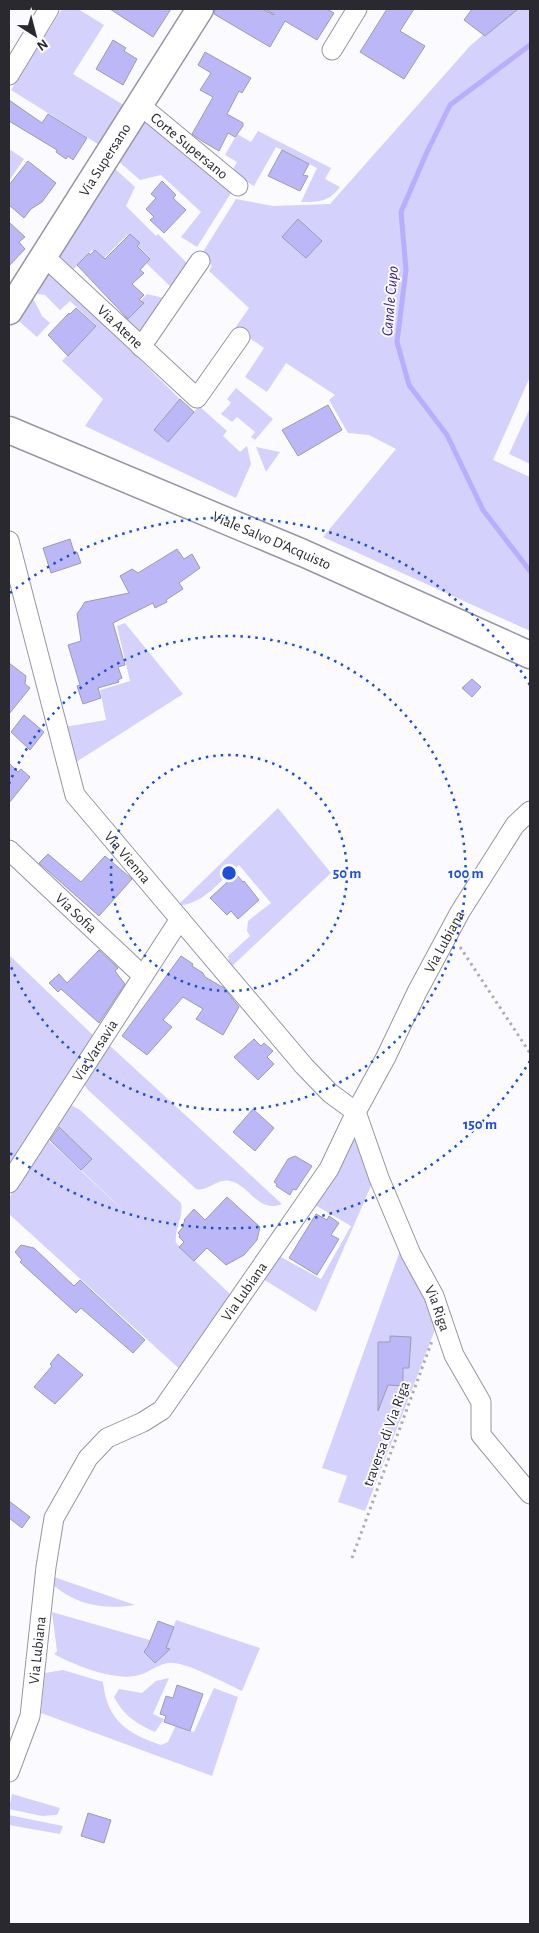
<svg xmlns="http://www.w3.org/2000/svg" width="539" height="1933" viewBox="0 0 539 1933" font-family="'Alegreya Sans',sans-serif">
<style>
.green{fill:#d4d1fc}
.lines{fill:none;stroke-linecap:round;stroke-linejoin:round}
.stream{stroke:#b7affe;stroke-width:5}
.building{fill:#bcb7f6;stroke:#9d9cad}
.street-casing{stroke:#9695a6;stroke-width:21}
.secondary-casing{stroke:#9695a6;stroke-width:29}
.path{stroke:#acacb1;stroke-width:3;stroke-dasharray:2.5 4;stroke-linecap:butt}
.street{stroke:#fff;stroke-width:19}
.secondary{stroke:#fff;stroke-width:26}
.ring{fill:none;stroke:#1d4ed8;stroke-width:2.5;stroke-dasharray:2.5 5}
.labels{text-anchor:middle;stroke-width:4;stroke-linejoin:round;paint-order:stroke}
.street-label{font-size:15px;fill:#2a2930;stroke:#fbfbff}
.water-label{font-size:16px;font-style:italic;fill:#39237b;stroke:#fbfbff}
.centre{fill:#1d4ed8;stroke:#fbfbff;stroke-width:2.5}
.ring-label{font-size:15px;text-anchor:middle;font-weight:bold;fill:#1d4ed8;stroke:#fbfbff;stroke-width:4;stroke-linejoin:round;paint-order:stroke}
</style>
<rect width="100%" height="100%" fill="#fbfbff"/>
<!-- green -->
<g class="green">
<polygon points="62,9 78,9 104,25 73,74 125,106 101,146 11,90"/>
<polygon points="513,9 530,9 530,377 493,460 530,477 530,631 323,537 396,449 369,435 348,433 329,400 335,395 286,363 267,392 245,377 264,348 235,328 249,308 209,271 212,266 201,255 236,199 273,206 330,204 470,46"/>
<polygon points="144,118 231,193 197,247 181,237 201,212 161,175 140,180 117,160"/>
<path d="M258,131l73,37 -6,11 15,8c-12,15 -20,15 -39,15l16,-34 -41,-21 -22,39 -23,-13 6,-11 -12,-7 12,-21 14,8z"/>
<polygon points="9,149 24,159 9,181"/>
<polygon points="112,166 135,187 126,206 156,236 158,234 187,263 171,287 145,262 150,258 127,235 102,260 92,250 72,271 52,254"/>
<polygon points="46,268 180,399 154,430 167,442 199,406 227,431 223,436 240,452 247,446 251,464 236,498 85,426 103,399 62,361 96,325 70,301 60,310 45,295 38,294 34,287"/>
<polygon points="147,294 164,298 139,335 122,320"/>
<polygon points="34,300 42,316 50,323 37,337 14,317 23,301"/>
<polygon points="236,388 273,419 255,440 251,437 255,432 237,417 232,422 221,414 231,403 227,399"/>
<polygon points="530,408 530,464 509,454"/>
<polygon points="256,447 280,452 266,472"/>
<polygon points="125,623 183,694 73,764 64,727 106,720 100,690 130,681 117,626"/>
<path d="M278,808l53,65 -101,95 -2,-12 22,-20 -3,-5 1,-10 23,-18 -32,-38c-19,15 -34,39 -62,41z"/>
<polygon points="9,955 96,1038 9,1171"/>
<path d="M108,1044l174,160c-24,10 -32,-19 -52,-23 -13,-3 -22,11 -34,8l-109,-100 -4,-6z"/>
<path d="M68,1103l12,7 101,93c3,14 -7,26 -5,40l54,51 1,4 -47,75 -175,-159v-16l37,-60 99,93 -64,-61 10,-11 -35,-35z"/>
<polygon points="357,1128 374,1179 316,1312 263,1279 279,1256 321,1279 351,1226 315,1205"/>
<polygon points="401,1248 438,1322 365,1511 338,1502 347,1476 322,1468"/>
<path d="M54,1577l81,28c-30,5 -59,0 -82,-20z"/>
<path d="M52,1612l115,33 9,-25 84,28 -18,43c-17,-8 -50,-26 -68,-28 -13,-2 -23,9 -35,12 -22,7 -66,-10 -85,-21l3,-3z"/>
<path d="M63,1670l40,12c4,38 23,51 58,63l7,-3 8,-17 18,7 20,-44 24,9 -26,79 -171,-63 4,-40z"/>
<path d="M169,1678l-16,36 11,5 -9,13c-18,-8 -32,-17 -41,-35l5,-8 23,4 14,-12z"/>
<polygon points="12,1794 60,1808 57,1815 42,1816 9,1809"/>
<polygon points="9,1815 63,1826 60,1834 9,1825"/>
</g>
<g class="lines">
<!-- stream -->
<polyline class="stream" points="530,45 450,105 427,152 401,212 406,270 397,342 409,385 447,435 483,510 530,571"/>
</g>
<!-- building -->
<g class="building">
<polygon points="110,9 171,9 153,37"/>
<polygon points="215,9 262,9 274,15 274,14 265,9 327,9 334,13 317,40 285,21 270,47 214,14"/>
<polygon points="387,9 414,9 400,31 425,46 404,79 360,52"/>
<polygon points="472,9 518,9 485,36 464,20"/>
<polygon points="113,40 126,48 124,51 137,59 123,85 96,69"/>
<polygon points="205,52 251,78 242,93 239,91 227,114 243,123 243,126 235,137 228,133 219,151 202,141 192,134 213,97 200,90 211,73 198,65"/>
<polygon points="9,100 42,123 48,114 87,138 73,160 68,156 66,159 56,152 57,150 9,121"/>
<polygon points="282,150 309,164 303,175 308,176 300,191 268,176"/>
<polygon points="28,161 56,183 42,202 31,209 24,218 9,205 9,185"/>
<polygon points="162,181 176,195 173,198 186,210 164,233 150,220 154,217 146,209 156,198 151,194"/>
<polygon points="298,219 322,241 306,258 282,237"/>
<polygon points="9,222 25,237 19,242 25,249 9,266"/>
<polygon points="130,234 140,243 137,246 150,259 140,270 144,273 132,284 144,295 139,300 144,303 128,319 77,265 89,253 90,255 95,250 105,259"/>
<polygon points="76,308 96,326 68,356 48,335 69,313 70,314"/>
<polygon points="180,399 194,412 168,442 154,430"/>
<polygon points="328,405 342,430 298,456 282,430"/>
<polygon points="70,539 74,552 77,552 81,563 51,573 43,548"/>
<polygon points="177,549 184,559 192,554 200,568 179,583 183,589 166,600 167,602 155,608 153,603 113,623 125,665 118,667 122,678 118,680 119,682 98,688 101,698 83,704 77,686 80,685 68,645 81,641 77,614 85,602 129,593 120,576 132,569 138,573"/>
<polygon points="9,663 26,676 25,684 30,688 9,714"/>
<polygon points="472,679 481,687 472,697 462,688"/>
<polygon points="24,715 44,732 30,750 11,732"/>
<polygon points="9,763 18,772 21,769 30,777 9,803"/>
<polygon points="48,854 81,882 105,856 132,879 99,916 39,863"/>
<polygon points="236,874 243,882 244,881 259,900 238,919 231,911 227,915 210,898"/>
<polygon points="99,950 118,968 115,971 125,984 99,1023 61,989 58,992 49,983 59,974 67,983"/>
<polygon points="181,956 193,964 192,966 203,973 205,977 224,988 239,1007 223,1035 196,1019 203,1009 183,997 163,1020 172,1027 147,1055 122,1036"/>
<polygon points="254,1039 261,1046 264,1043 273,1051 267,1057 274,1064 258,1080 234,1057"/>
<polygon points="253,1109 274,1128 255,1151 233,1132"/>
<polygon points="59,1127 92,1159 81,1170 50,1140"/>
<polygon points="295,1156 312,1166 296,1190 293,1189 290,1195 276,1186 277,1184 274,1182 288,1159"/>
<polygon points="227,1197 260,1227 257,1240 244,1255 226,1265 207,1248 194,1261 179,1247 184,1242 179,1237 180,1235 178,1233 184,1226 182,1225 185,1221 184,1220 194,1209 205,1220"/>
<polygon points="316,1214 327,1220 329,1216 339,1223 331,1235 339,1239 317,1275 289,1258"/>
<polygon points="21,1245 34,1248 74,1286 80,1280 145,1340 133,1353 81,1308 76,1313 20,1262 22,1260 15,1252"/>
<polygon points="390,1336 411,1337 409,1368 403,1368 403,1386 388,1385 378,1411 378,1342 390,1342"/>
<polygon points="58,1354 83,1375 55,1404 34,1387 52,1366 50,1364"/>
<polygon points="9,1501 30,1517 22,1528 9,1518"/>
<polygon points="158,1621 174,1627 166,1648 170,1649 155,1663 144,1652 148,1646"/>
<polygon points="177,1685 203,1694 190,1731 164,1722 166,1716 160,1714 166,1696 173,1698"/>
<polygon points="88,1813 111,1820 104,1843 81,1836"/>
</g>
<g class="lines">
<!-- street casing -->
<g class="street-casing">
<g id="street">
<polyline points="332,50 357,9"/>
<polyline points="9,75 49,9"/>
<path id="s1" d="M140,105l98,81"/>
<path id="s2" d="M44,256l153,142 43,-61"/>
<polyline points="141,347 200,261"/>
<path id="s3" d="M9,541l66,254 229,271 26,27 26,19 23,66 32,76 23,42 20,59 27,47v33l49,59"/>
<path id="s4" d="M9,850l134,126"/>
<path id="s5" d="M9,1183l171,-264"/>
<path id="s6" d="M9,1772l21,-56 16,-149 8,-49 34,-60 19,-20 36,-16 19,-12 167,-241 27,-57 30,-55 31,-65 43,-80 55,-87 15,-14"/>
</g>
</g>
<!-- secondary casing -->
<g class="secondary-casing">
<g id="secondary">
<path id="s7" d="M9,311l191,-302"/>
<path id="s8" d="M9,430l294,123 227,102"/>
</g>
</g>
<!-- path -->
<g class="path">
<polyline points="460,947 530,1053"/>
<polyline points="352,1558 432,1341"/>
</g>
<!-- street -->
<use href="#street" class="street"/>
<!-- secondary -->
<use href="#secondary" class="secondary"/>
</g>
<!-- distance rings -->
<g class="ring">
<circle cx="229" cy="873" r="118"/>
<path d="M9 784A237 237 0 1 1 9 962"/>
<path d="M530 1061A355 355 0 0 1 10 1153M10 593A355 355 0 0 1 530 685"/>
</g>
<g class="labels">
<!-- street labels -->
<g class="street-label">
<text dy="5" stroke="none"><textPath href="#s1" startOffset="64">Corte Supersano</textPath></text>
<text dy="5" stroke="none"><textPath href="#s7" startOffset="179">Via Supersano</textPath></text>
<text dy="5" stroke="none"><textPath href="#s2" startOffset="104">Via Atene</textPath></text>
<text dy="5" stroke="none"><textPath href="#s8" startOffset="285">Viale Salvo D'Acquisto</textPath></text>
<text dy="5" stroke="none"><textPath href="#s3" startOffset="344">Via Vienna</textPath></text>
<text dy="5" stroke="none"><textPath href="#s4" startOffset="92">Via Sofia</textPath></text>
<text dy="5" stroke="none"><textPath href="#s6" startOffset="966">Via Lubiana</textPath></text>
<text dy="5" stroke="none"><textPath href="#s5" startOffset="158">Via Varsavia</textPath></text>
<text dy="5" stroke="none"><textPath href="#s6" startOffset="562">Via Lubiana</textPath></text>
<text dy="5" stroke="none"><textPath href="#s3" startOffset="900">Via Riga</textPath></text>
<text transform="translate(386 1434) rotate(-70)" y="5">traversa di Via Riga</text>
<text dy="5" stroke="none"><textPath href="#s6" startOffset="126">Via Lubiana</textPath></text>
</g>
<!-- water labels -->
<g class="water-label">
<text transform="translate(389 301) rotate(-85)" y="6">Canale Cupo</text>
</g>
</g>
<circle cx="229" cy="873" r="8" class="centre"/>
<g class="ring-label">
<text x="347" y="878">50 m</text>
<text x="466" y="878">100 m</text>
<text x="480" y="1129">150 m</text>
</g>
<!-- border -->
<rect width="539" height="1933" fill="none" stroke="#2a2930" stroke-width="20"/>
<!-- north arrow -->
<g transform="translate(35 35) rotate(144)" stroke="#fbfbff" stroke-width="4" paint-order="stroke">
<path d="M0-4L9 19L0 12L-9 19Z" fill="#2a2930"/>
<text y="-8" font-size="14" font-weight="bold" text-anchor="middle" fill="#2a2930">N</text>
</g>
</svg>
